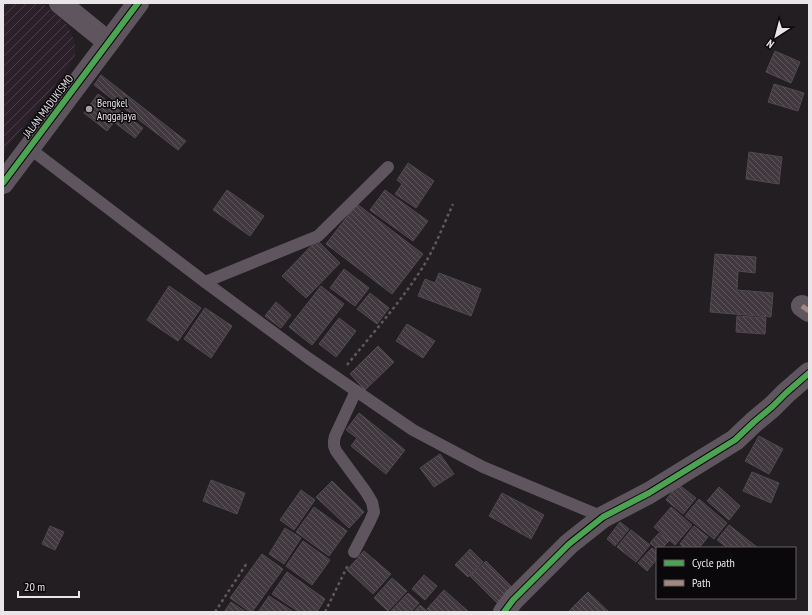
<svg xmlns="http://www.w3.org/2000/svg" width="812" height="615" viewBox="0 0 812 615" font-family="'PT Sans Narrow',sans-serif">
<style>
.industrial{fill:url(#industrial-furrows)}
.building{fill:url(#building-back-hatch);stroke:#4e4a4d}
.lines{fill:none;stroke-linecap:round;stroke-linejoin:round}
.path{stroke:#5f595e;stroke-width:2.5;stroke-dasharray:3 3;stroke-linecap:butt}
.service{stroke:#5e555e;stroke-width:12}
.minor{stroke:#5e555e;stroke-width:22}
.tertiary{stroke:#5e555e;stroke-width:22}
.quiet{stroke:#a5887d;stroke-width:5;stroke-dasharray:10 5;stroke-linecap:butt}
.cycleway-casing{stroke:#0b080b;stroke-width:8}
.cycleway{stroke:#4ca352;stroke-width:6}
.poi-dot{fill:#a49fa3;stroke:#0b080b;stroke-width:1.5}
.labels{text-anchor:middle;stroke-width:3;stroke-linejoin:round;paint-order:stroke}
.poi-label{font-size:11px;fill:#eae5e9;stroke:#0b080b;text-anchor:start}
.street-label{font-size:11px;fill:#eae5e9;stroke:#0b080b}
</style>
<defs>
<pattern id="industrial-furrows" width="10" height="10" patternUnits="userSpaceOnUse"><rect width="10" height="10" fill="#2c202a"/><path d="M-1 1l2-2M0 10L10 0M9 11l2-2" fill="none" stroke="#4b4049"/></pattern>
<pattern id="building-back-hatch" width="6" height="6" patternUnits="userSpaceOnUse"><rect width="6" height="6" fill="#41393f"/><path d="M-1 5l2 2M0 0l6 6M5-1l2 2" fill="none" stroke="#5d565b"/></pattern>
</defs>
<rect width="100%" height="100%" fill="#231e22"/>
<!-- industrial -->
<polygon class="industrial" points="3,3 42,3 61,19 67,25 71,33 74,40 75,47 75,55 68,68 3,153"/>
<!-- building -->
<g class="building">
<polygon points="775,51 800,62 791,83 766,72"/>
<polygon points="101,75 186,141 178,150 94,85"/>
<polygon points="774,84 804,93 798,111 768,102"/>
<polygon points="98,94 143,128 135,138 114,122 107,131 84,113"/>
<polygon points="749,152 782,157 779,184 746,179"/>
<polygon points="408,163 434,181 416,208 395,194 402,184 397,180"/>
<polygon points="227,190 264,216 250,236 213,210"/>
<polygon points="385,190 428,221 413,241 370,210"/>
<polygon points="357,204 423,254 392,294 326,244"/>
<polygon points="317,240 340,263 306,298 282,276"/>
<polygon points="715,254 756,257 755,273 738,271 737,290 773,293 771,317 710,312"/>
<polygon points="344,269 369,288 355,306 330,288"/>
<polygon points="439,273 481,289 471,316 418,296 425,279 435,283"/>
<polygon points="169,286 201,308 178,341 147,320"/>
<polygon points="321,286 344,304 312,345 289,327"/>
<polygon points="370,293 389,308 377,324 357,309"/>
<polygon points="276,302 291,315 281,328 265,316"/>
<polygon points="205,308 232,326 211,358 184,339"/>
<polygon points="737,316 766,318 765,334 736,332"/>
<polygon points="339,318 356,331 336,357 319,344"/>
<polygon points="407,324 435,341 423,358 396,341"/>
<polygon points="378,346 394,362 365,390 350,374"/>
<polygon points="359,413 405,450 386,474 351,446 357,438 346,430"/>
<polygon points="759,436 783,449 769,474 745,461"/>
<polygon points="440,454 454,474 434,487 420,468"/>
<polygon points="752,472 779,483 771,503 743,491"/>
<polygon points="211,480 245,493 237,514 203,501"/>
<polygon points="332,481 364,512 349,528 316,497"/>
<polygon points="678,484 696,498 683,514 666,500"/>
<polygon points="719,487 740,506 729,520 707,501"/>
<polygon points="301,490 315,500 294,530 280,520"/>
<polygon points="502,493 544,515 531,539 489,516"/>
<polygon points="699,499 727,523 714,539 685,516"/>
<polygon points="314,507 347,531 329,556 296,532"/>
<polygon points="671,507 692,525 675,545 654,527"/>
<polygon points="620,522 629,529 615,546 607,539"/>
<polygon points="729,525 758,548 728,548 717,540"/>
<polygon points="50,526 64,532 55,550 42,544"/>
<polygon points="694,526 708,537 699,548 685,548 680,544"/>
<polygon points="285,528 301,538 284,564 269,554"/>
<polygon points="631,530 650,545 636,562 617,547"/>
<polygon points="659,533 669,541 662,548 657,548 657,549 650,543"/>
<polygon points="303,541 330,560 312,585 286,566"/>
<polygon points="652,548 657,552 657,559 647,571 638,563"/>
<polygon points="470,549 483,562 468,577 455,565"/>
<polygon points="364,551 391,574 373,594 347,570"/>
<polygon points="262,554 283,569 252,612 250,612 230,598"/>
<polygon points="486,561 513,588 497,603 470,576"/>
<polygon points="287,572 325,599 317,612 299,612 272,594"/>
<polygon points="424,575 437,586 425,600 412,589"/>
<polygon points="392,578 407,591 388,611 374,598"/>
<polygon points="444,590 469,612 431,612 427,609"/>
<polygon points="588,592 609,612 568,612"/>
<polygon points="408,593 419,603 411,612 390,612"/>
<polygon points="269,596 294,612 258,612"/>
<polygon points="231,602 246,612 224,612"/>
<polygon points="420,605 428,612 414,612"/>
</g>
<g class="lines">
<!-- path -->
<g class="path">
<path d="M347,365c25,-31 52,-61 74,-95 13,-20 22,-44 32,-66"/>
<polyline points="215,612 247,563"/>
<polyline points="325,612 348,565"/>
</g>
<!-- service -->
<g class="service">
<polyline points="29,148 205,282 308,358 413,430 483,467 603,517"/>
<polyline points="205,282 318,236 388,167"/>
<polyline points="354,552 370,521 374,512 372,502 366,492 336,451 334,446 334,441 335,436 356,391"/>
</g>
<!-- minor -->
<g class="minor">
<polyline points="60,3 108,42"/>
<polyline points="802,306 809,311"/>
<polyline points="504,612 513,600 569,544 603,517 649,493 735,440 754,422 772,407 786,393 809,373"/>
</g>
<!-- tertiary -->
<polyline class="tertiary" points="3,183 138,3"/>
<!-- quiet -->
<polyline class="quiet" points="802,306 809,311"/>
<!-- cycleway casing -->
<g class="cycleway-casing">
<g id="cycleway">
<polyline points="3,183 138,3"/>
<polyline points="504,612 513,600 569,544 603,517 649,493 735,440 754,422 772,407 786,393 809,373"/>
</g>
</g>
<!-- cycleway -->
<use href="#cycleway" class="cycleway"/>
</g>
<!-- markers -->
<circle class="poi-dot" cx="89" cy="109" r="4"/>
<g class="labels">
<!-- poi labels -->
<g class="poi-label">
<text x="97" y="107">Bengkel<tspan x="97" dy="13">Anggajaya</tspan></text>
</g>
<!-- street labels -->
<g class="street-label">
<text transform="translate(48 106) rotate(-53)" y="4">JALAN MADUKISMO</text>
</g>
</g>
<!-- border -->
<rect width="812" height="615" fill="none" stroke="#eae5e9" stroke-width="8"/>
<!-- legend -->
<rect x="656" y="547" width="140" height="52" fill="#0b080b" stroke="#646064"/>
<rect x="664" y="560" width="20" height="6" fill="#4ca352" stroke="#646064"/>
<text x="692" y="567" font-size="12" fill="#eae5e9">Cycle path</text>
<rect x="664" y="580" width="20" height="6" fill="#a5887d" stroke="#646064"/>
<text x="692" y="587" font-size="12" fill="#eae5e9">Path</text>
<!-- north arrow -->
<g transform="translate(776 36) rotate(216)" stroke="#0b080b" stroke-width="3" paint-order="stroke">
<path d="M0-3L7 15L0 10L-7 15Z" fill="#eae5e9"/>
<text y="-6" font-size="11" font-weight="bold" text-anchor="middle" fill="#eae5e9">N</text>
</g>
<!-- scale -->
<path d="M18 591v6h61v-6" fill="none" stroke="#eae5e9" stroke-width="2"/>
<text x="24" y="591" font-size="12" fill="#eae5e9" stroke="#0b080b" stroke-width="3" paint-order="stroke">20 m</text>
</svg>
